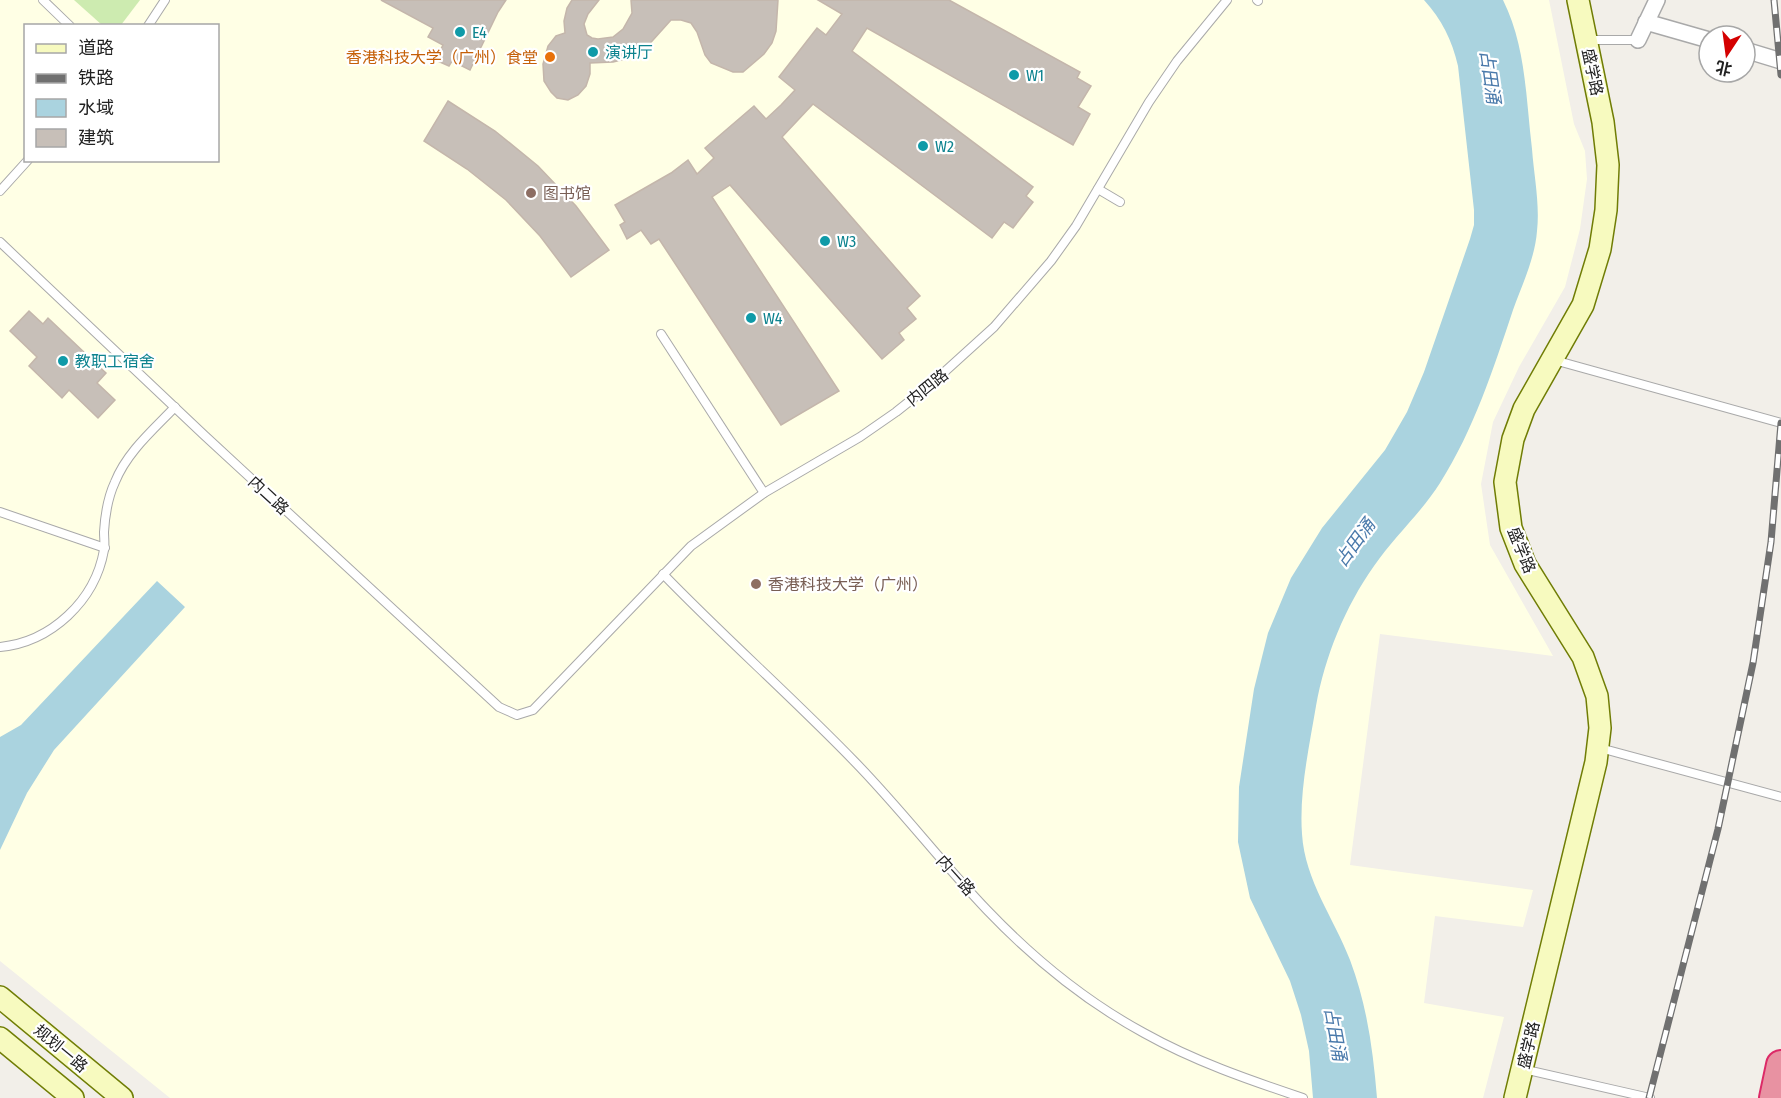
<svg xmlns="http://www.w3.org/2000/svg" width="1781" height="1098" viewBox="0 0 1781 1098" font-family="'Fira Sans Condensed','Noto Sans SC',sans-serif">
<style>
.education{fill:#ffffe5;fill-rule:evenodd}
.grass{fill:#cdebb0}
.water{fill:#aad3df}
.building{fill:#c7bfb8;stroke:#c4b6ab;stroke-width:1.5}
.lines{fill:none;stroke-linecap:round;stroke-linejoin:round}
.lane-casing{stroke:#a9a9a9;stroke-width:10}
.street-casing{stroke:#a9a9a9;stroke-width:18}
.secondary-casing{stroke:#707d05;stroke-width:24}
.highway-casing{stroke:#dc2a67;stroke-width:32}
.lane{stroke:#fff;stroke-width:8}
.street{stroke:#fff;stroke-width:15}
.secondary{stroke:#f7fabf;stroke-width:21}
.highway{stroke:#e892a2;stroke-width:28}
.rail-casing{stroke:#707070;stroke-width:7}
.rail{stroke:#fff;stroke-width:4.5;stroke-dasharray:14;stroke-linecap:butt}
.culture-dot{fill:#0f9aa8;stroke:#fff;stroke-width:2}
.food-dot{fill:#e8710a;stroke:#fff;stroke-width:2}
.education-dot{fill:#8d6e63;stroke:#fff;stroke-width:2}
.labels{text-anchor:middle;stroke-width:4.5;stroke-linejoin:round;paint-order:stroke}
.culture-label{font-size:16px;fill:#0d838f;stroke:#fff;text-anchor:start}
.food-label{font-size:16px;fill:#c56008;stroke:#fff;text-anchor:end}
.street-label{font-size:16px;fill:#222;stroke:#fff}
.education-label{font-size:16px;fill:#785e54;stroke:#fff;text-anchor:start}
.water-label{font-size:18px;font-style:italic;fill:#4a7aab;stroke:#fff}
</style>
<rect width="100%" height="100%" fill="#f2efe9"/>
<!-- education -->
<path class="education" d="M0,0h1549l25,124 11,27 2,28 -7,50 -15,58 -46,80 -26,55 -12,62 9,61 63,111 -173,-22 -30,231 183,25 -10,37 -88,-11 -11,87 80,14 -21,81h-1313l-170,-137zM26,26h192v134h-192z"/>
<!-- grass -->
<polygon class="grass" points="74,0 140,0 121,25 102,25"/>
<!-- water -->
<g class="water">
<path d="M1424,0h79c23,46 23,99 29,149 2,27 8,55 5,82 -2,27 -15,54 -24,79 -20,60 -39,119 -73,173 -19,30 -46,54 -66,83 -29,41 -49,90 -58,140 -7,42 -17,86 -14,128 3,47 32,84 48,126 17,45 23,90 27,138h-64l-4,-47 -8,-36 -11,-34 -40,-83 -12,-56 1,-55 15,-98 14,-56 23,-55 31,-50 63,-78 22,-38 17,-40 46,-133 4,-14v-15l-16,-144c-6,-26 -16,-46 -34,-66z"/>
<polygon points="157,581 185,607 54,750 27,793 0,850 0,737 21,725"/>
</g>
<!-- building -->
<g class="building">
<polygon points="381,0 506,0 498,12 470,70 452,61 449,66 435,60 443,45 428,37 433,28"/>
<polygon points="572,0 599,0 588,14 584,24 587,35 592,38 598,39 613,37 623,29 632,13 631,0 778,0 776,31 772,43 764,54 743,72 733,72 711,63 705,55 697,32 691,23 681,20 671,20 645,49 629,58 613,62 590,63 590,74 586,86 578,95 568,100 557,98 551,92 544,81 543,64 548,46 556,36 565,33 564,21 567,8"/>
<polygon points="818,0 949,0 1080,72 1077,78 1091,86 1078,107 1090,114 1073,145 867,28 852,51 1033,187 1026,196 1033,202 1013,228 1004,222 992,238 813,104 782,137 920,296 907,308 916,319 899,333 904,340 882,359 730,185 712,197 839,391 781,425 659,239 651,244 641,230 627,239 620,225 625,222 615,205 671,173 688,160 697,174 714,158 705,148 754,106 766,119 781,105 795,90 779,77 817,28 826,35 842,14"/>
<polygon points="448,101 495,131 538,166 576,206 609,250 571,277 540,236 506,200 467,169 424,141"/>
<polygon points="29,311 43,324 48,318 106,373 97,383 115,400 98,418 69,390 62,398 29,366 37,357 10,331"/>
</g>
<g class="lines">
<!-- lane casing -->
<g class="lane-casing">
<g id="lane">
<polyline points="43,0 70,26"/>
<polyline points="1257,0 1258,1"/>
<polyline points="148,26 165,0"/>
<polyline points="1588,40 1638,40"/>
<polyline points="1098,189 1120,202"/>
<polyline points="0,191 28,160"/>
<polyline points="0,242 204,435 499,707 517,715 533,710 691,546 764,493 860,437 896,412 930,385 994,327 1051,261 1076,226 1149,102 1177,61 1227,0"/>
<polyline points="661,334 764,493"/>
<polyline points="1554,360 1781,423"/>
<polyline points="0,512 105,548"/>
<path d="M663,574c62,64 129,123 191,187 47,48 87,101 133,149 45,47 100,92 157,123 50,28 105,47 159,65"/>
<path d="M0,647c51,-5 95,-46 104,-97 1,-6 0,-12 0,-18 1,-17 4,-35 11,-50 12,-30 38,-52 60,-75"/>
<polyline points="1600,748 1781,797"/>
<polyline points="1523,1069 1650,1098"/>
</g>
</g>
<!-- street casing -->
<g class="street-casing">
<g id="street">
<polyline points="1646,22 1709,40"/>
<polyline points="1638,40 1657,0"/>
<polyline points="1745,50 1781,61"/>
</g>
</g>
<!-- secondary casing -->
<g class="secondary-casing">
<g id="secondary">
<polyline points="0,997 122,1098"/>
<polyline points="0,1038 73,1098"/>
<polyline points="1515,1098 1596,762 1600,728 1597,696 1583,657 1525,564 1511,528 1505,482 1513,439 1524,409 1583,305 1600,249 1606,210 1608,165 1603,122 1578,0"/>
</g>
</g>
<!-- highway casing -->
<g class="highway-casing">
<polyline id="highway" points="1774,1098 1781,1065"/>
</g>
<!-- lane -->
<use href="#lane" class="lane"/>
<!-- street -->
<use href="#street" class="street"/>
<!-- secondary -->
<use href="#secondary" class="secondary"/>
<!-- highway -->
<use href="#highway" class="highway"/>
<!-- rail casing -->
<g class="rail-casing">
<g id="rail">
<polyline points="1774,0 1781,75"/>
<polyline points="1649,1098 1718,829 1753,663 1771,542 1781,423"/>
</g>
</g>
<!-- rail -->
<use href="#rail" class="rail"/>
</g>
<!-- markers -->
<g class="culture-dot">
<circle cx="460" cy="32" r="6"/>
<circle cx="593" cy="52" r="6"/>
<circle cx="1014" cy="75" r="6"/>
<circle cx="923" cy="146" r="6"/>
<circle cx="825" cy="241" r="6"/>
<circle cx="751" cy="318" r="6"/>
<circle cx="63" cy="361" r="6"/>
</g>
<circle class="food-dot" cx="550" cy="57" r="6"/>
<g class="education-dot">
<circle cx="531" cy="193" r="6"/>
<circle cx="756" cy="584" r="6"/>
</g>
<g class="labels">
<!-- culture labels -->
<g class="culture-label">
<text x="472" y="38">E4</text>
<text x="605" y="58">演讲厅</text>
<text x="1026" y="81">W1</text>
<text x="935" y="152">W2</text>
<text x="837" y="247">W3</text>
<text x="763" y="324">W4</text>
<text x="75" y="367">教职工宿舍</text>
</g>
<!-- food labels -->
<g class="food-label">
<text x="538" y="63">香港科技大学（广州）食堂</text>
</g>
<!-- street labels -->
<g class="street-label">
<text transform="translate(1593 72) rotate(78)" y="6">盛学路</text>
<text transform="translate(927 387) rotate(-39)" y="6">内四路</text>
<text transform="translate(269 495) rotate(43)" y="6">内二路</text>
<text transform="translate(1522 550) rotate(68)" y="6">盛学路</text>
<text transform="translate(956 875) rotate(48)" y="6">内一路</text>
<text transform="translate(1528 1045) rotate(-77)" y="6">盛学路</text>
<text transform="translate(61 1048) rotate(40)" y="6">规划一路</text>
</g>
<!-- education labels -->
<g class="education-label">
<text x="543" y="199">图书馆</text>
<text x="768" y="590">香港科技大学（广州）</text>
</g>
<!-- water labels -->
<g class="water-label">
<text transform="translate(1490 77) rotate(82)" y="6">占田涌</text>
<text transform="translate(1355 543) rotate(-54)" y="6">占田涌</text>
<text transform="translate(1335 1034) rotate(80)" y="6">占田涌</text>
</g>
</g>
<!-- legend -->
<rect x="24" y="24" width="195" height="138" fill="#ffffff" stroke="#a7a7a7" stroke-width="1.5"/>
<rect x="36" y="44" width="30" height="9" fill="#f7fabf" stroke="#a7a7a7" stroke-width="1.5"/>
<text x="78" y="54" font-size="18" fill="#222222">道路</text>
<rect x="36" y="74" width="30" height="9" fill="#707070" stroke="#a7a7a7" stroke-width="1.5"/>
<text x="78" y="84" font-size="18" fill="#222222">铁路</text>
<rect x="36" y="99" width="30" height="18" fill="#aad3df" stroke="#a7a7a7" stroke-width="1.5"/>
<text x="78" y="114" font-size="18" fill="#222222">水域</text>
<rect x="36" y="129" width="30" height="18" fill="#c7bfb8" stroke="#a7a7a7" stroke-width="1.5"/>
<text x="78" y="144" font-size="18" fill="#222222">建筑</text>
<!-- north arrow -->
<g transform="translate(1727 54) rotate(193)"><circle r="28" fill="#ffffff" stroke="#a7a7a7" stroke-width="1.5"/>
<path d="M0-4.5L10 22L0 15L-10 22Z" fill="#d40000"/>
<text y="-9" font-size="16" font-weight="bold" text-anchor="middle" fill="#222222">北</text>
</g>
</svg>
